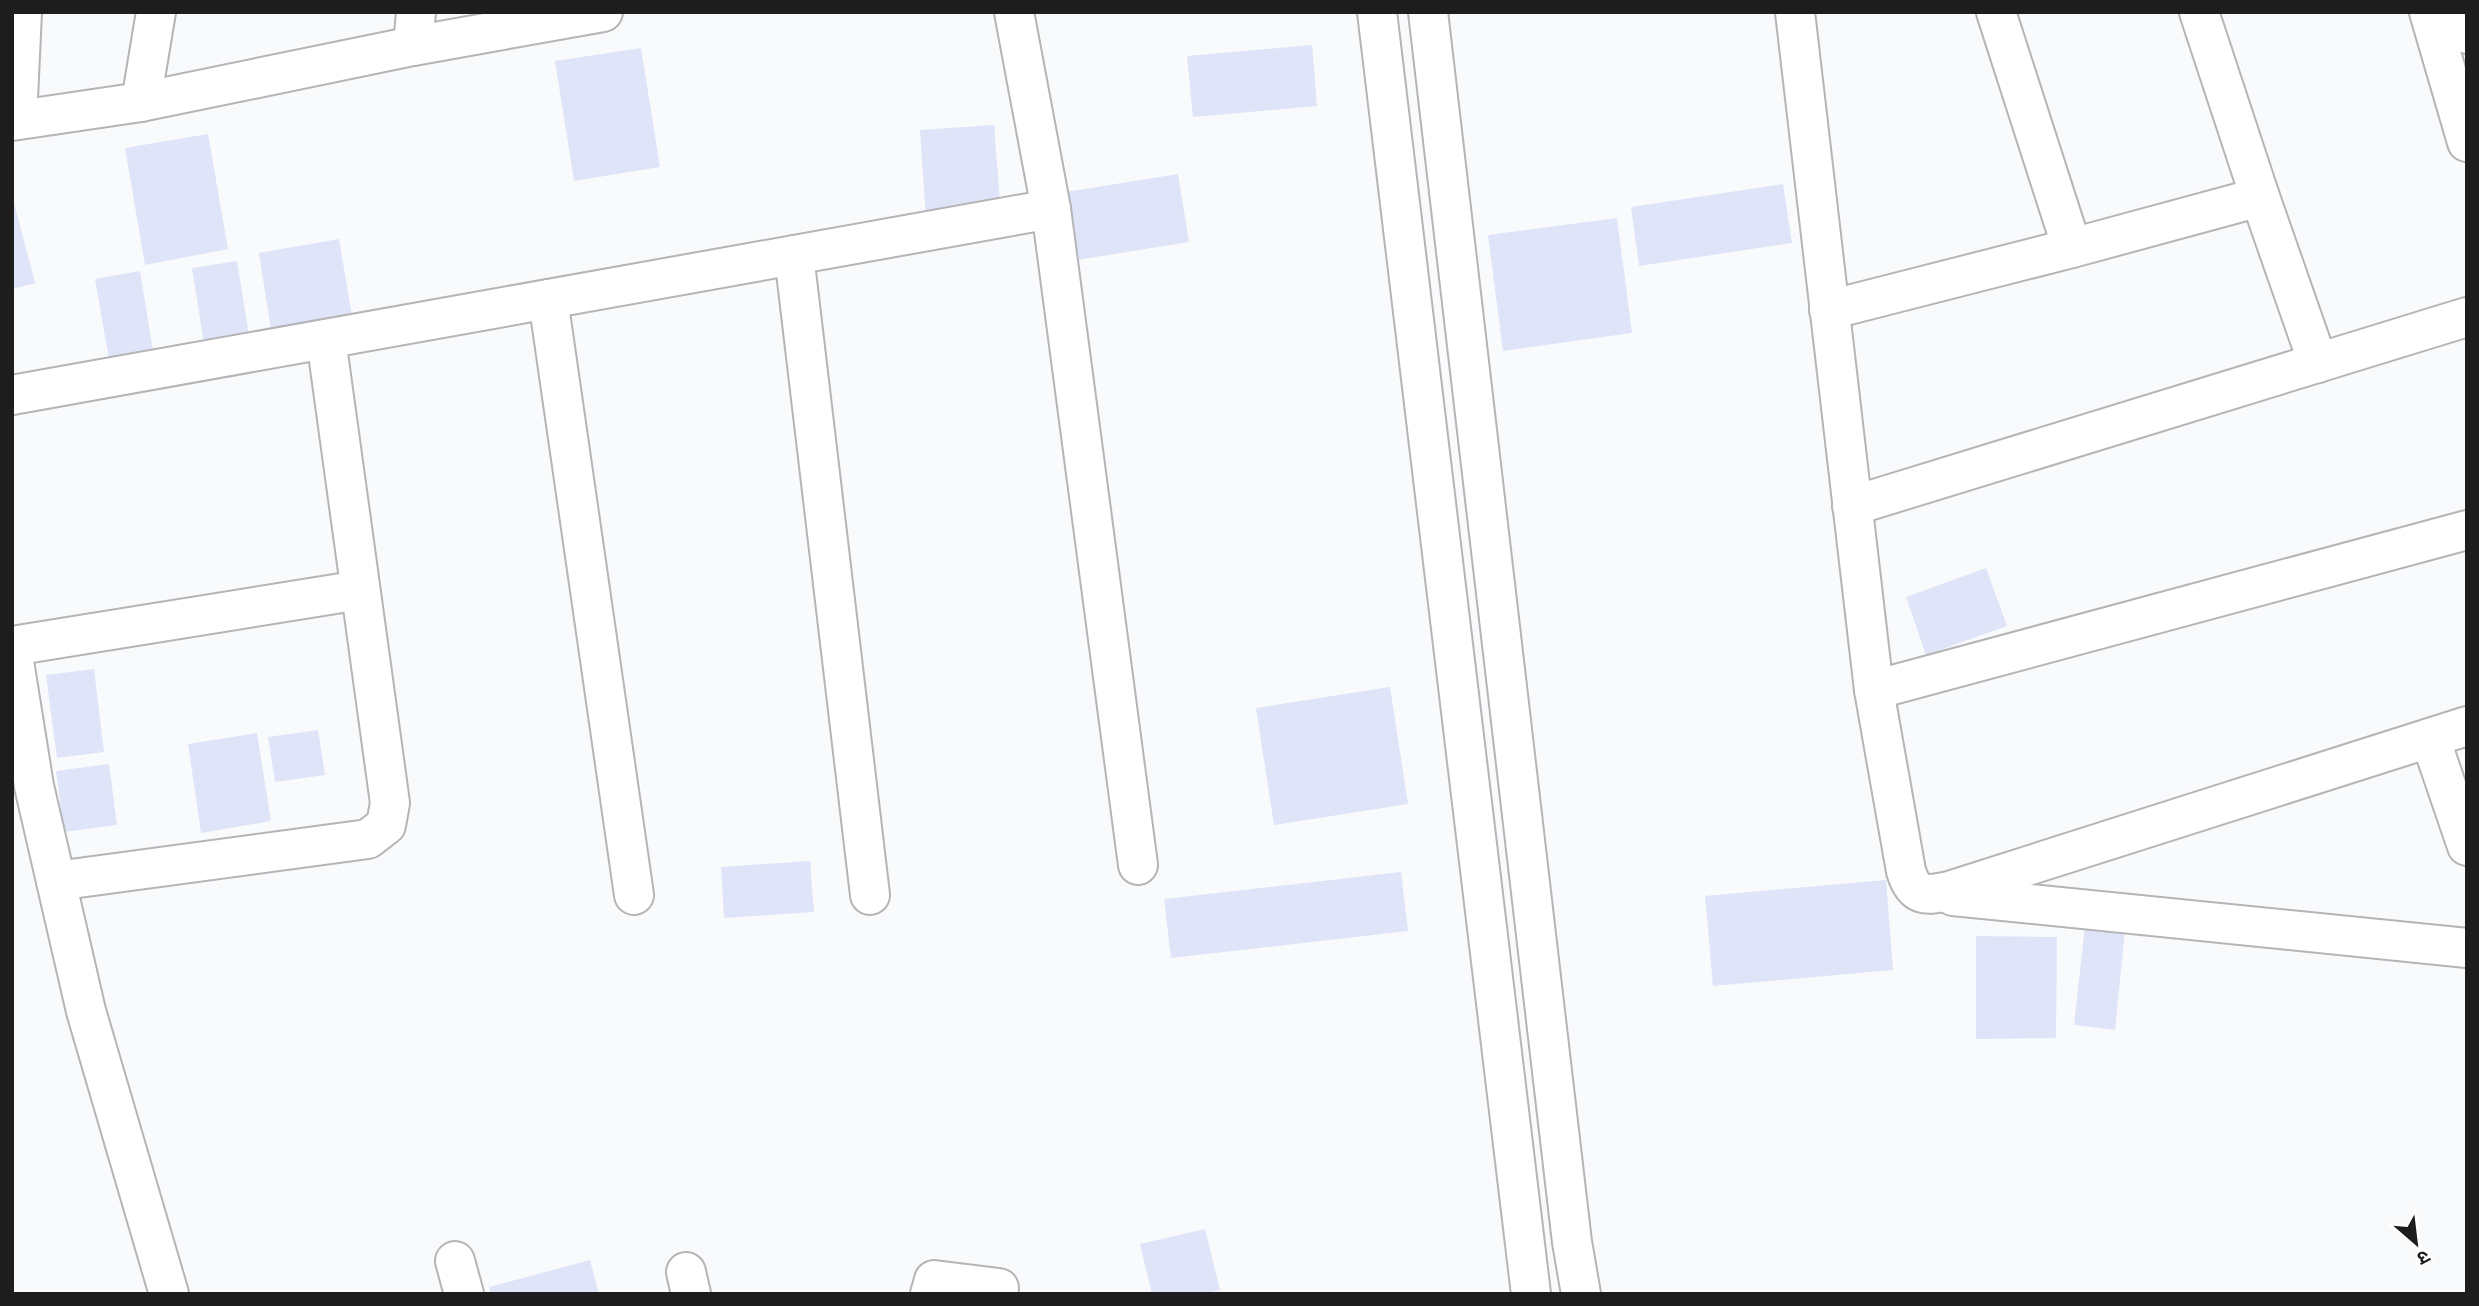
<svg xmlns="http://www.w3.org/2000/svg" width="2479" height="1306" viewBox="0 0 2479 1306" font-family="Montserrat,'Noto Sans Devanagari',sans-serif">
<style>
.building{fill:#dfe4f9}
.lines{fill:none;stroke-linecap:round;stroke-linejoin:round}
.minor-casing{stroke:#b5b5b7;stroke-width:42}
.tertiary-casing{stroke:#b5b5b7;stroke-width:42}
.minor{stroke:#fff;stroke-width:38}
.tertiary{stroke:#fff;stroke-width:38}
</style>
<rect width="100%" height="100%" fill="#f9fafb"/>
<!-- building -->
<g class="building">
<polygon points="1312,45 1317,106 1193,117 1187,56"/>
<polygon points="641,48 660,167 574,181 555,61"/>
<polygon points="994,125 1001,214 926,219 920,130"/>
<polygon points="208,134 228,249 145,265 125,148"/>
<polygon points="1178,174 1189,242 1077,260 1066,192"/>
<polygon points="1783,184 1792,243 1639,266 1631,207"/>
<polygon points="12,195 35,283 12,289"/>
<polygon points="1617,218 1632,333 1503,351 1488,235"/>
<polygon points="339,239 352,316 271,330 259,253"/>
<polygon points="237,261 250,342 205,350 192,268"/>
<polygon points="140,271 155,363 111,371 95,279"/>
<polygon points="1986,568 2007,626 1926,655 1906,597"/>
<polygon points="94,669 104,752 57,758 46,675"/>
<polygon points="1390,687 1408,804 1274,825 1256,708"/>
<polygon points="318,730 325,775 275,782 268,737"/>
<polygon points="257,733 271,821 201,833 188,744"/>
<polygon points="109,764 117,825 64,832 56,771"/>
<polygon points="810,861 814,912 724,918 721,867"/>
<polygon points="1401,872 1408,931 1171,958 1164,899"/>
<polygon points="1886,880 1893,970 1713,986 1705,896"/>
<polygon points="2085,926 2125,930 2115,1030 2074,1025"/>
<polygon points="1976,936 2057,937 2056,1038 1976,1039"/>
<polygon points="1205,1229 1220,1290 1204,1294 1152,1294 1140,1244"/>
<polygon points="590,1260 599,1294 491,1294 489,1287"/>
</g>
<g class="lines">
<!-- minor casing -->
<g class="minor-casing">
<g id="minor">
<path d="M1795,12l79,678 32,181c8,26 19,25 43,20l518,-165"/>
<polyline points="1996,12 2072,248"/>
<polyline points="2199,12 2260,197 2318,363"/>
<polyline points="413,46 416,12"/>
<polyline points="141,102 156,12"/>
<polyline points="17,120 22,12"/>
<polyline points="1051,209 1138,865"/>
<polyline points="794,255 870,895"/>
<polyline points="548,299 634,895"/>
<polyline points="1829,310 2072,248 2260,197"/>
<polyline points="12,395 1051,209 1014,12"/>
<polyline points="1852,506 2467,317"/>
<polyline points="12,646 360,590"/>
<polyline points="12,649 34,786 86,1011 169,1294"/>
<polyline points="1874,690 2467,530"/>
<polyline points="2430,738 2467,846"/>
<polyline points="56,881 368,839 386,825 390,803 326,339"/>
<polyline points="1953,896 2467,948"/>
<polyline points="455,1261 464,1294"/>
<polyline points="686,1272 691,1294"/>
<polyline points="930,1294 934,1280 999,1288"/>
</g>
</g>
<!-- tertiary casing -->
<g class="tertiary-casing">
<g id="tertiary">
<polyline points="1377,12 1531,1294"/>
<polyline points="1428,12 1572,1242 1581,1294"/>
<polyline points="2429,12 2467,142"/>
<polyline points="2461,12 2467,34"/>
<polyline points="12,121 141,102 413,46 603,12"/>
</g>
</g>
<!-- minor -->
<use href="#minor" class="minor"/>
<!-- tertiary -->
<use href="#tertiary" class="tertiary"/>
</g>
<!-- border -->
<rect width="2479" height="1306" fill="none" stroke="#1d1d1d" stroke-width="28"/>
<!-- north arrow -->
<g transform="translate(2416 1243) rotate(152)" stroke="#ffffff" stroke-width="5" paint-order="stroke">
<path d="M0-5L12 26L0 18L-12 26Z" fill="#1d1d1d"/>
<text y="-10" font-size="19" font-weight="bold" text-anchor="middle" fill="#1d1d1d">उ</text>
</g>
</svg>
